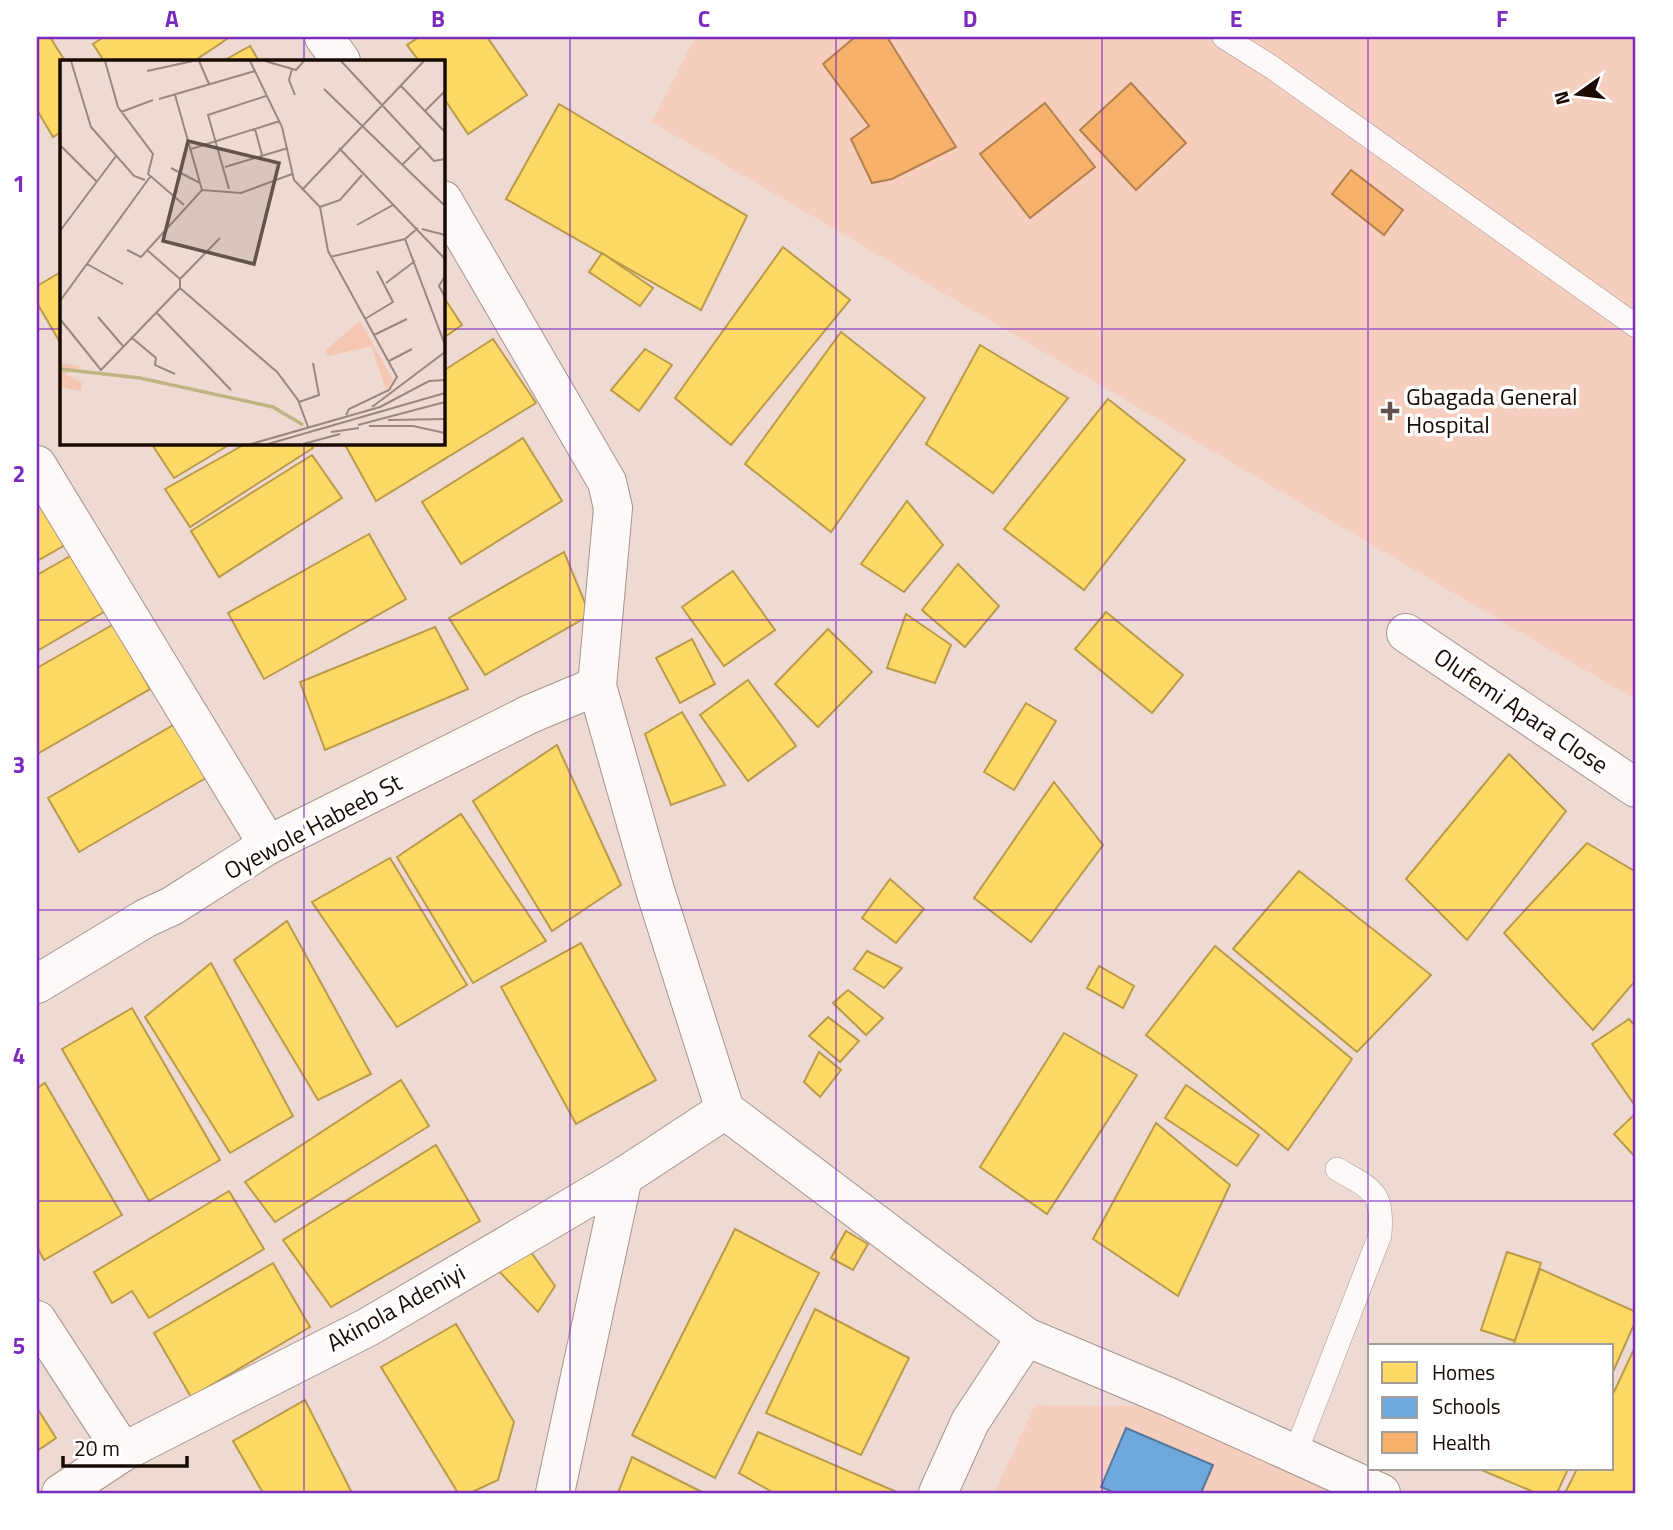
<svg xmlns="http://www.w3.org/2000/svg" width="1673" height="1530" viewBox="0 0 1673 1530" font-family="'Titillium Web',sans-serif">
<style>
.built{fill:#f5cebe}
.homes{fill:#ffd966;stroke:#ba9b49;stroke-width:2}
.schools{fill:#6fa8dc;stroke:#55799b;stroke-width:2}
.health{fill:#f6b26b;stroke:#b4804c;stroke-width:2}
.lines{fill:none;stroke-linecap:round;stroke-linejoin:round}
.service-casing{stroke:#a5948e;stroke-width:24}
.minor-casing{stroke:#a5948e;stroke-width:40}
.service{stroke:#fcf9f8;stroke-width:23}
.minor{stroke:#fcf9f8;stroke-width:38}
.grid{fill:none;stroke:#7b2cbf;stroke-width:2;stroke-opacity:0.55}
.poi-dot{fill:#64534c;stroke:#fff;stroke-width:2.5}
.labels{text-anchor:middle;stroke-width:7;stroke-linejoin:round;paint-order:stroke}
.poi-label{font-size:24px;fill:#190a04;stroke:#fff;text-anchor:start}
.street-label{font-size:24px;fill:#190a04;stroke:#fff}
.inset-river{fill:none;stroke:#beb582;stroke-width:3.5}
.inset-road{fill:none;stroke:#998780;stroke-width:2}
.view{fill:#64534c;fill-opacity:0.15;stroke:#64534c;stroke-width:3.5}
.inset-edge{fill:none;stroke:#190a04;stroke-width:3.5}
.neatline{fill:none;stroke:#7b2cbf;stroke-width:2.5}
.grid-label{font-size:23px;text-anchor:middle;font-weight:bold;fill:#7b2cbf}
</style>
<rect width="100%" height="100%" fill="#eedad2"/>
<!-- built -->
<g class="built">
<polygon points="695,37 1636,37 1636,700 652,122"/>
<polygon points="1035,1405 1154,1406 1343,1493 994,1493"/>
</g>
<!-- homes -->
<g class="homes">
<polygon points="37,37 50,37 65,61 61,61 61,132 53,137 37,110"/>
<polygon points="104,37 230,37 194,61 104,61 93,44"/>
<polygon points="419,37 487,37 527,95 468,134 443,97 443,61 419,61 407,45"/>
<polygon points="250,46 259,61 223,61"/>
<polygon points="559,104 747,216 701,310 506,199"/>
<polygon points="783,247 850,300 731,445 675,398"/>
<polygon points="602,253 653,288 640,306 589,272"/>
<polygon points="61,272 61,344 37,303 37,286"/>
<polygon points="443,296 462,325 443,338"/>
<polygon points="841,332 925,398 831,532 745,464"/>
<polygon points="493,339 536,403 376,501 344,443 443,443 443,371"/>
<polygon points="980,345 1068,398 993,493 926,444"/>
<polygon points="645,349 672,365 639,411 611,390"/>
<polygon points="1108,399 1185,460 1084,590 1004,529"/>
<polygon points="523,438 562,501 461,564 422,502"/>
<polygon points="151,443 232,443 174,478"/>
<polygon points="247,443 310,443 313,448 190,527 165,489"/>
<polygon points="312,455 342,498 219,577 191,531"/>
<polygon points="37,492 67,544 37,561"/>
<polygon points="907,501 943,545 904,592 861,564"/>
<polygon points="369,534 406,599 264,679 228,613"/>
<polygon points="564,552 590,615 485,675 449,618"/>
<polygon points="72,555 104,612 37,651 37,575"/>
<polygon points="958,564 999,606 965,647 922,610"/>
<polygon points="733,571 775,630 724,666 682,607"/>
<polygon points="1106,612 1183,675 1152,713 1075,649"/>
<polygon points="906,614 951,645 935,683 887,668"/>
<polygon points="114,624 150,689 37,754 37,668"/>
<polygon points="435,627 468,689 325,750 300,682"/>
<polygon points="828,629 872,672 818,727 775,684"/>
<polygon points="692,639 715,684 680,703 656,658"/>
<polygon points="748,680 796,746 748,781 700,715"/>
<polygon points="1026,703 1056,721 1014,790 984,772"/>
<polygon points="682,712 725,785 671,805 645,734"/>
<polygon points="180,721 211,775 79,852 48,798"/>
<polygon points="557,745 621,885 552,931 473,801"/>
<polygon points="1509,754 1566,811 1467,940 1406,879"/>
<polygon points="1054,782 1103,845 1031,942 974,898"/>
<polygon points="461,814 546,941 473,983 397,857"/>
<polygon points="1587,843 1636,872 1636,980 1593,1030 1504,933"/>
<polygon points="390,858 467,985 397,1027 312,902"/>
<polygon points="1299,871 1431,975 1357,1052 1233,949"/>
<polygon points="890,879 924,909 896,943 862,918"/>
<polygon points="287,921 371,1074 318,1100 234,960"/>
<polygon points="581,943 656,1080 576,1124 501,987"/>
<polygon points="1215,946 1352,1059 1288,1150 1146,1035"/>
<polygon points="867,951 902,968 884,988 854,969"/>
<polygon points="211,963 293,1116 230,1153 145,1017"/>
<polygon points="1099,966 1134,986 1123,1008 1087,988"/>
<polygon points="848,990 883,1018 866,1035 833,1003"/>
<polygon points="132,1008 220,1160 149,1201 62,1049"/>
<polygon points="828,1017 859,1041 840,1062 809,1036"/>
<polygon points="1629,1019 1636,1027 1636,1107 1592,1044"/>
<polygon points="1064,1033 1137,1075 1047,1214 980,1167"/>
<polygon points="819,1052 841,1070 820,1097 804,1082"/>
<polygon points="401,1080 429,1126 275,1222 245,1182"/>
<polygon points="45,1083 122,1215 44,1260 37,1247 37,1088"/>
<polygon points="1186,1085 1259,1135 1237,1166 1165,1118"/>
<polygon points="1636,1113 1636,1158 1614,1134"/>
<polygon points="1156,1123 1230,1185 1178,1296 1093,1239"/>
<polygon points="436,1145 480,1221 331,1307 283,1240"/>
<polygon points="229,1191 264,1249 149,1318 132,1291 112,1303 94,1272"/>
<polygon points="735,1229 819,1273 715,1478 632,1435"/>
<polygon points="846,1231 868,1244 853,1270 831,1258"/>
<polygon points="523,1241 555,1286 538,1312 495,1267"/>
<polygon points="1507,1252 1541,1263 1515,1341 1481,1330"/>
<polygon points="273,1263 310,1327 191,1397 154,1333"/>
<polygon points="1540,1269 1636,1312 1636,1320 1612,1374 1612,1346 1513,1346"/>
<polygon points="815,1309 909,1358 861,1455 766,1413"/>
<polygon points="456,1324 514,1422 498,1480 470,1493 458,1493 381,1367"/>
<polygon points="1636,1345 1636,1493 1565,1493 1577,1469 1612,1469 1612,1396"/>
<polygon points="305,1400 352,1493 263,1493 233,1441"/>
<polygon points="37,1408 56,1438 37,1451"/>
<polygon points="758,1432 899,1493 774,1493 739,1473"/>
<polygon points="632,1457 704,1493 618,1493"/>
<polygon points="1479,1469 1568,1469 1557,1493 1536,1493"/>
</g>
<!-- schools -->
<polygon class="schools" points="1126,1428 1213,1465 1201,1493 1115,1493 1101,1487"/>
<!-- health -->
<g class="health">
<polygon points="855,37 887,37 956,147 892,179 872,183 851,139 869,126 823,64"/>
<polygon points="1131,83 1186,143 1136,190 1080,130"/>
<polygon points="1045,103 1095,167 1030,218 980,154"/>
<polygon points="1351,170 1403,210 1384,235 1332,194"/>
</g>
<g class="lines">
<!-- service casing -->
<g class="service-casing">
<g id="service">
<polyline points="1224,37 1273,68 1636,326"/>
<path d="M1293,1452l9,-16 78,-201c3,-44 -7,-45 -43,-66"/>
</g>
</g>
<!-- minor casing -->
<g class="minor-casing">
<g id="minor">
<polyline points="324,37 341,61"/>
<polyline points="443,200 607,482 613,508 597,686 655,890 725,1110 1026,1337 1169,1397 1381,1493"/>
<polyline points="37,465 268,845"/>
<polyline points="1406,633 1636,788"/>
<polyline points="37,984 146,918 172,906 268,845 530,714 597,686"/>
<polyline points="37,1320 123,1452"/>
<polyline points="61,1493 123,1452 368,1327 623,1177 725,1110"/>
<polyline points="555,1493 623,1177"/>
<polyline points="938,1493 970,1422 1026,1337"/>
</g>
</g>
<!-- service -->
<use href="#service" class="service"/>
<!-- minor -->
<use href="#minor" class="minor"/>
</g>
<!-- grid -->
<path class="grid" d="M304,37v24M570,37v1456M836,37v1456M1102,37v1456M1368,37v1456M37,329h24M443,329h1193M304,443v1050M37,620h1599M37,910h1599M37,1201h1599"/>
<!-- markers -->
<path class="poi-dot" d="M1386.5 400.5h7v7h7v7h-7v7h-7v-7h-7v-7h7z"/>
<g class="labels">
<!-- poi labels -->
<g class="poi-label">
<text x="1406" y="405">Gbagada General<tspan x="1406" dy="28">Hospital</tspan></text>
</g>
<!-- street labels -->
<g class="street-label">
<text transform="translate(1521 711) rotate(34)" y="8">Olufemi Apara Close</text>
<text transform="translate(313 827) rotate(-28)" y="8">Oyewole Habeeb St</text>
<text transform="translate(396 1308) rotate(-29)" y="8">Akinola Adeniyi</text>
</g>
</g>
<!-- overview -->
<g transform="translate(60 60)">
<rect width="385" height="385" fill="#eedad2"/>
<path d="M300,261l33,59 -7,10 -15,-44 -42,10 -4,-5zM0,302l22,5 -17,7 17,9 -1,8 -21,-4z" fill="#f5c6b2"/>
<path class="inset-river" d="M0,309l80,9 133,29 30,18"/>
<path class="inset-road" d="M11,1l20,66 43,49 11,4M45,1l13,46 35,47 -5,20 36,31M139,1l10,23M190,1l32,66 12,53 26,27M205,1l31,9 8,-9M281,1l93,100 11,-2M232,9l-3,11 6,15M87,11l46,-10M341,26l44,46M264,29l121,117M115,35l27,95M99,39l96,-28M365,51l20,-20M61,52l32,-12M195,69l7,26M0,85l36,36M279,88l106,111M131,89l89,-28M342,105l19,-19M165,107l63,-19M111,108l29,15M169,129l-21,-74 58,-19M242,130l122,-129M260,147l8,44 69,126 -8,13 -40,19 -3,6M260,147l20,-7 22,-25M297,165l36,-20M362,169l23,6M0,171l56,-75M345,179l40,106M67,190l14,7 61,-67 39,3 51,-19M87,190l33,29M270,197l75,-18 13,-11M27,204l36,20M385,216l-6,10 6,11M326,223l29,-22M120,228l97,84 21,28 10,27M120,228v-9l40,-41M0,241l90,-124M96,252l75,78M38,257l25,29M0,259l41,51 79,-82M305,259l28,-17 -16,-31M314,275l33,-16M71,277l25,21 -1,7 20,9M329,301l23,-12M239,342l20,-7 -6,-32M312,347l73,-55M328,360l57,-1M298,365l87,-23M309,366h44l32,7M271,372l28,-4M191,384l129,-37 49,-26 16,-1M208,384l177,-51M243,384l37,-10"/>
<path class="view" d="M128,81l91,22 -25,101 -91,-23z"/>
<rect width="385" height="385" class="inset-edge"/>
</g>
<!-- border -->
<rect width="1673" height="1530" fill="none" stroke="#ffffff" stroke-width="77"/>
<!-- legend -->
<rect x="1368" y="1344" width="245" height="126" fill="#ffffff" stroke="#a39d9b" stroke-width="2"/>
<rect x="1382" y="1362" width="35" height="21" fill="#ffd966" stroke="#a39d9b" stroke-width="2"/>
<text x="1432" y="1380" font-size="21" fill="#190a04">Homes</text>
<rect x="1382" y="1397" width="35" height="21" fill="#6fa8dc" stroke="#a39d9b" stroke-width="2"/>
<text x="1432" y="1414" font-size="21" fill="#190a04">Schools</text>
<rect x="1382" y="1432" width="35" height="21" fill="#f6b26b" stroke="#a39d9b" stroke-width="2"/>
<text x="1432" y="1450" font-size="21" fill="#190a04">Health</text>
<!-- north arrow -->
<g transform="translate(1578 94) rotate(256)" stroke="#ffffff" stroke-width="5" paint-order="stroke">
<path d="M0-5L12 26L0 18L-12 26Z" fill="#190a04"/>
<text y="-10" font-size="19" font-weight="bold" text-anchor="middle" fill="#190a04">N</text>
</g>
<!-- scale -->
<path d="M63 1456v10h124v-10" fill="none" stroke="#190a04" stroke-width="3.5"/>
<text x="74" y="1456" font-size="21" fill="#190a04" stroke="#ffffff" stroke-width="5" paint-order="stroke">20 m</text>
<rect x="38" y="38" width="1596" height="1454" class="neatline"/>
<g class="grid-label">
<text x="172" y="27">A</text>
<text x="438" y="27">B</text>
<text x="704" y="27">C</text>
<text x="970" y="27">D</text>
<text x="1236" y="27">E</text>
<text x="1502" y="27">F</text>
<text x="19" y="192">1</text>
<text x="19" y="482">2</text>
<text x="19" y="773">3</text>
<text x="19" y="1064">4</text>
<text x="19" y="1354">5</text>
</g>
</svg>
